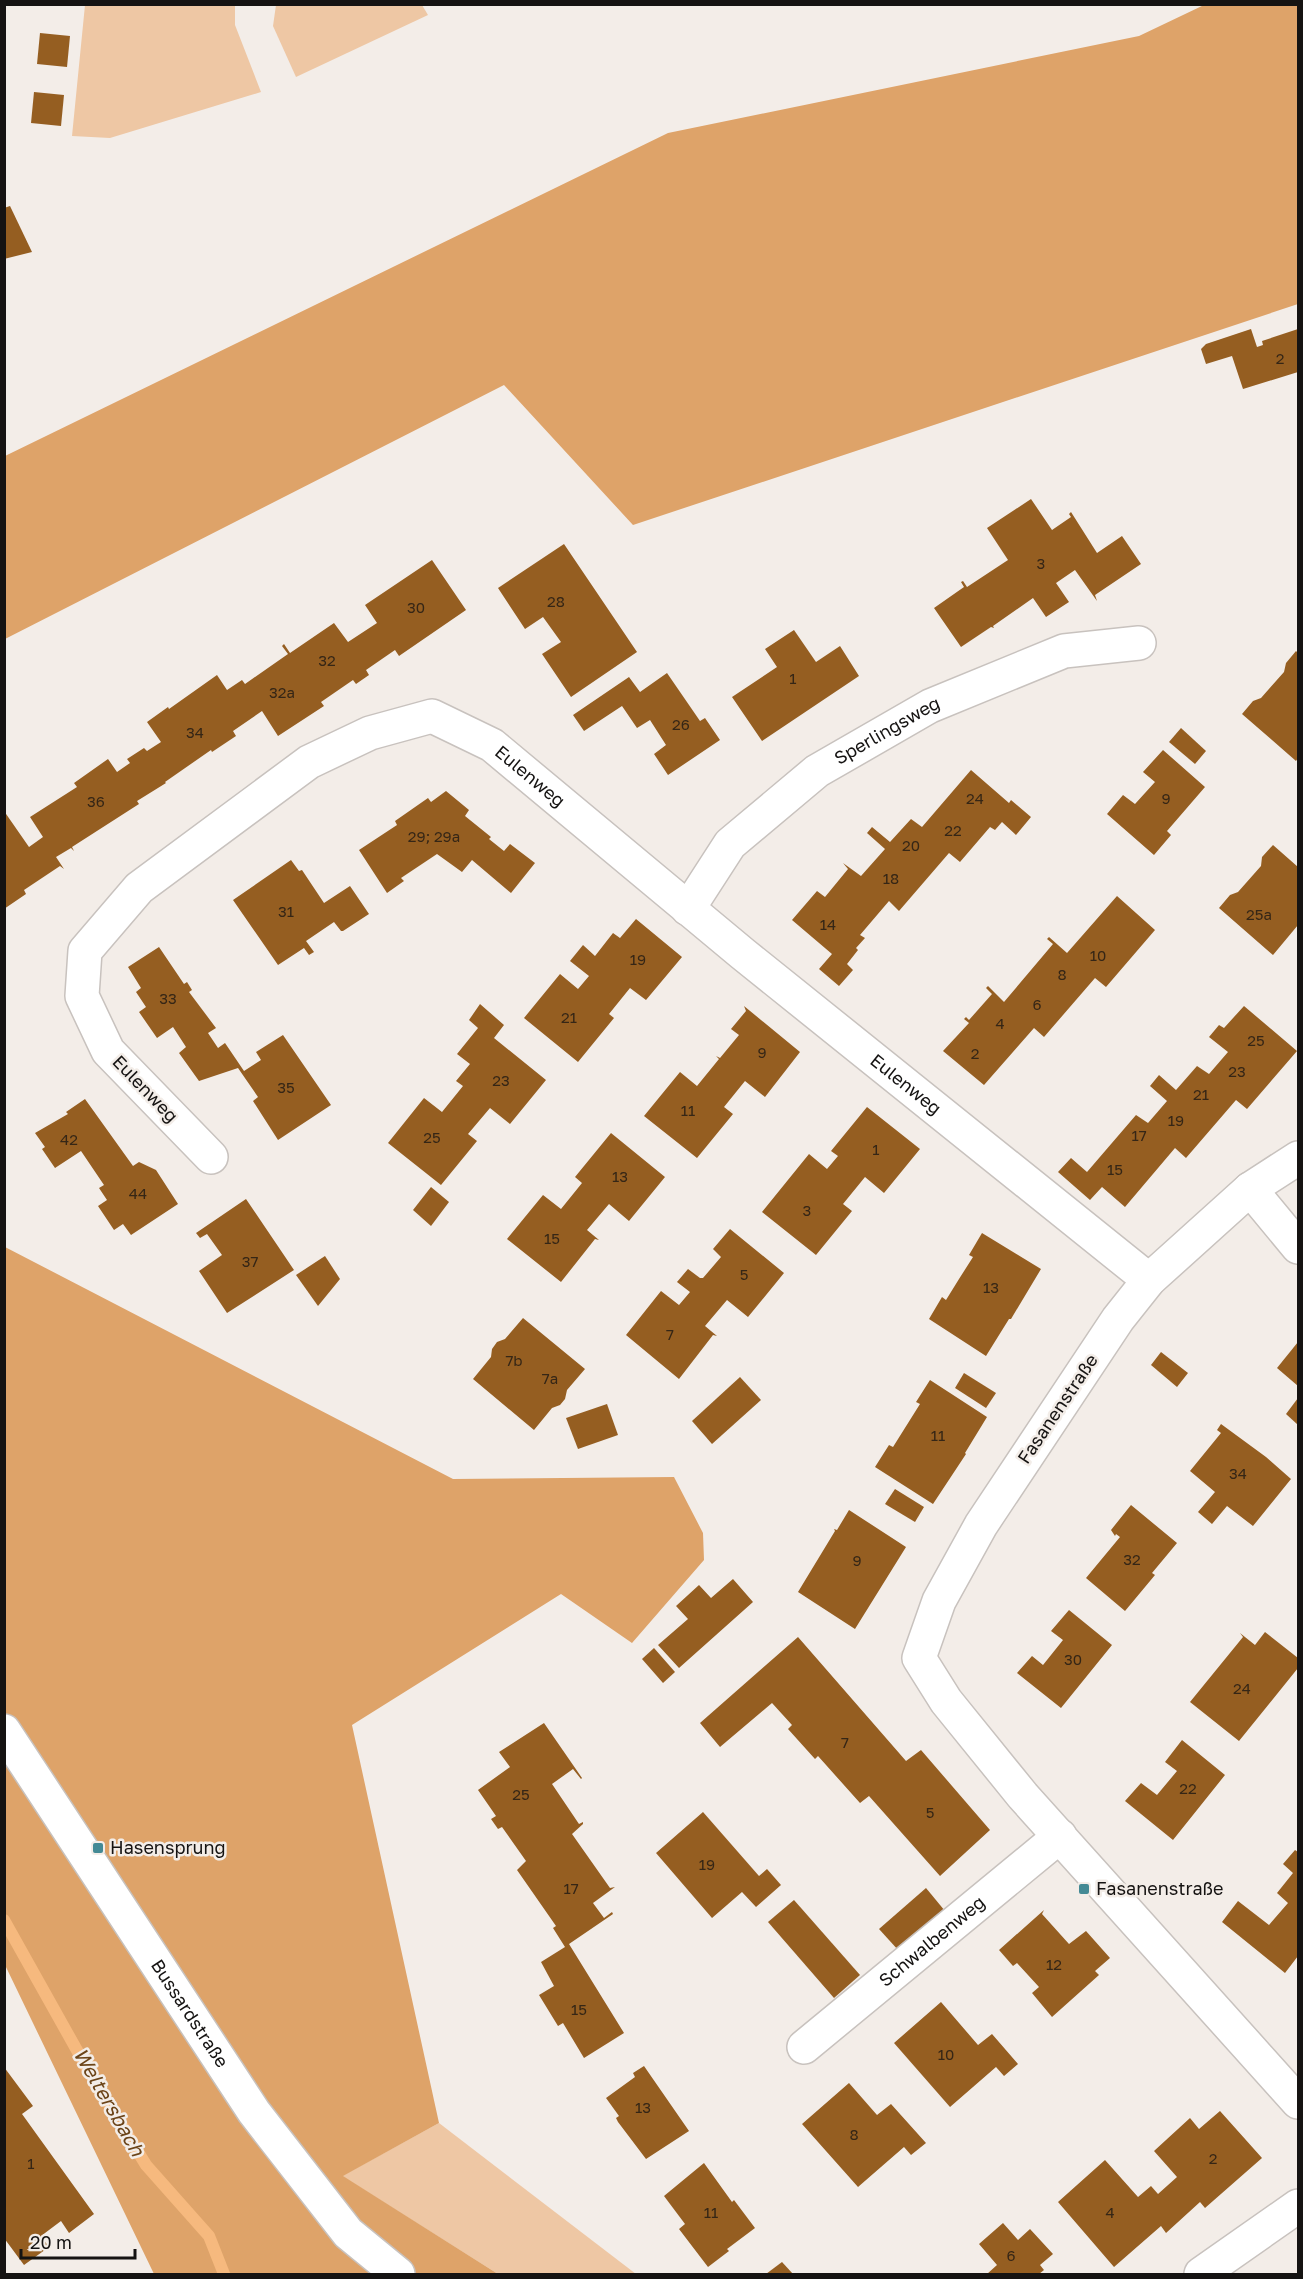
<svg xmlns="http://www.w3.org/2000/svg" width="1303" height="2279" viewBox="0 0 1303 2279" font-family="'Golos Text',sans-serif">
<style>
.green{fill:#eec7a4}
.forest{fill:#dea369}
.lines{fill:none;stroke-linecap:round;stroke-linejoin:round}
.stream{stroke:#f6b97e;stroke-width:12}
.building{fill:#955e21}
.minor-casing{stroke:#c8c2be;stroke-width:36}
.minor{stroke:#fff;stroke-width:33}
.poi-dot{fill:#448a95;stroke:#f3ede8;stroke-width:2}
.labels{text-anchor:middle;stroke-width:5;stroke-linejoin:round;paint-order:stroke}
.number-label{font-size:15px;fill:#352616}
.street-label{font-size:18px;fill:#151312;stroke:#f3ede8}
.poi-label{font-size:18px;fill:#151312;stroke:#f3ede8;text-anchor:start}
.water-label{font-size:20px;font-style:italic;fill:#6c4418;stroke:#f3ede8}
</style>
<rect width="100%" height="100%" fill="#f3ede8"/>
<!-- green -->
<g class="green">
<polygon points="85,5 235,5 235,25 261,92 110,138 72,136"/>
<polygon points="276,5 422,5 428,15 296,77 273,26"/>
<polygon points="439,2123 636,2274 498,2274 342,2176"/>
</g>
<!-- forest -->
<g class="forest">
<polygon points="1204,5 1298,5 1298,304 633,525 504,385 5,639 5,456 668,133 1139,36"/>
<polygon points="5,1247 453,1479 674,1477 703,1533 704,1560 632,1643 561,1594 352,1725 439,2123 343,2176 498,2274 154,2274 5,1965"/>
</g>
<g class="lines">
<!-- stream -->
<polyline class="stream" points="4,1920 88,2070 146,2165 209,2236 224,2274"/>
</g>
<!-- building -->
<g class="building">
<polygon points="40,33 70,36 67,67 37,64"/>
<polygon points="34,92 64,95 61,126 31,123"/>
<polygon points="10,206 32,252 4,259 4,208"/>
<polygon points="1251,329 1257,347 1263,345 1262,341 1298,329 1298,372 1243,389 1232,356 1206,364 1201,349 1206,344"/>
<polygon points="1031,499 1052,530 1071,517 1069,514 1071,512 1097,553 1122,536 1141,564 1095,595 1097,601 1075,570 1056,583 1069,602 1046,617 1033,598 993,626 994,628 991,627 961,647 934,608 964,587 961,582 963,581 967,587 1008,560 987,528"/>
<polygon points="564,544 637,652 571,697 542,654 561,642 543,617 525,629 498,588"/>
<polygon points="432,560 466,610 399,656 395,650 366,670 369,675 356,684 353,680 321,702 324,706 278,736 262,711 233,731 236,736 212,752 211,750 165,782 166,783 137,801 139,804 72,847 74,851 71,848 56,857 64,869 60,866 24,890 26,894 4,909 4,811 29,847 43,837 30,817 77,787 74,783 108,759 117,772 130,763 127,759 144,748 147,751 161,742 147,722 168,707 169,709 217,675 227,690 242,680 245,684 288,654 282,646 284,644 290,653 334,623 348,642 377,623 365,605"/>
<polygon points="794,630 816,662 840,646 859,676 762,741 732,697 777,667 765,649"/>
<polygon points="1296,651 1298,653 1298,758 1296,761 1242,714 1253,701 1261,698 1284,672 1286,663"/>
<polygon points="667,673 700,721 705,718 720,740 668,775 654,754 666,745 650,720 637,728 622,706 584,731 573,715 629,677 640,692"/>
<polygon points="1181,728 1206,751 1195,764 1169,742"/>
<polygon points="1163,750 1205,787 1167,831 1171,835 1154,855 1107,814 1123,795 1135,804 1155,782 1143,772"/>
<polygon points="971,770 1009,803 1011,800 1031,817 1016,835 1002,822 995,830 990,827 960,862 949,853 899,911 889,901 860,935 865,938 856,948 858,950 847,964 853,970 839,986 819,969 832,954 792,920 817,891 825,897 848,869 843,863 861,876 885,849 867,833 872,827 890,842 911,819 922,827"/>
<polygon points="446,791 469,810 465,816 491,837 489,839 504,851 510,844 535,863 511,893 472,860 462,872 437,854 401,878 404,881 387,893 359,850 397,825 395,821 428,798 431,802"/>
<polygon points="1273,845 1298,867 1298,925 1273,955 1219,908 1230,895 1238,892 1261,866 1262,857"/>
<polygon points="291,860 299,871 302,870 324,903 350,886 369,914 343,931 341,931 334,922 306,941 314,952 309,955 304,948 278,965 233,900"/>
<polygon points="1117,896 1155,930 1106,987 1095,978 1044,1037 1034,1028 984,1085 943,1051 969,1023 964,1019 966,1017 969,1020 992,994 986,988 988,986 1004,1002 1053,944 1047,939 1049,937 1067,953"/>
<polygon points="636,919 682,957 646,1000 630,988 609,1014 614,1018 578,1062 524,1018 560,974 578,989 589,976 570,961 583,945 595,956 613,933 620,938"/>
<polygon points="159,947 184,984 187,982 192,990 189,992 216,1028 208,1033 218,1048 225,1043 244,1071 261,1060 256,1052 283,1035 331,1105 278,1140 253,1101 258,1097 238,1068 199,1081 179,1053 186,1047 173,1027 157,1038 139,1012 146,1007 136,992 141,988 128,967"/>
<polygon points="480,1004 504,1025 494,1038 546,1080 510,1124 490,1108 468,1134 477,1141 441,1185 388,1143 424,1098 442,1112 463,1086 456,1081 470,1064 457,1054 478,1028 469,1020"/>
<polygon points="744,1006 800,1052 765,1097 745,1081 724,1107 733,1114 697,1158 644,1116 680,1072 697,1086 719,1059 716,1056 720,1058 739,1035 731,1029 746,1011"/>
<polygon points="1244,1006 1297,1051 1247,1109 1236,1100 1186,1158 1175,1148 1125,1207 1102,1187 1090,1200 1058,1172 1071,1158 1087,1172 1136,1115 1148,1123 1167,1101 1150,1086 1159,1075 1176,1090 1197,1066 1209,1074 1228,1052 1209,1037 1219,1025 1224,1028"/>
<polygon points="85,1099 133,1166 139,1162 156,1170 178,1204 131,1235 123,1224 114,1230 98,1206 107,1200 99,1188 104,1185 81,1151 55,1168 42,1149 45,1147 35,1133 68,1114 66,1112"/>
<polygon points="867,1107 920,1149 884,1193 865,1177 843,1204 852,1211 816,1255 762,1212 809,1154 827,1169 838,1156 831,1151"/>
<polygon points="611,1133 665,1177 629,1221 609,1204 587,1230 599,1240 595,1239 561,1282 507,1239 543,1195 561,1209 582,1183 575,1177"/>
<polygon points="431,1187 449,1202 431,1226 413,1210"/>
<polygon points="246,1199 294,1270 227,1313 199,1271 222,1255 207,1234 200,1238 196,1233"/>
<polygon points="730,1229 784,1273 748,1317 727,1300 705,1326 717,1336 713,1335 679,1379 626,1335 661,1291 679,1305 690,1292 677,1282 688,1269 700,1278 703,1278 721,1257 713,1249"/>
<polygon points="982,1233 1041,1269 1011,1319 1009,1319 986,1356 929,1319 942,1297 946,1300 959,1279 973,1257 969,1255"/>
<polygon points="325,1256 340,1279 318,1306 296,1275"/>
<polygon points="523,1318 585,1369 567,1390 565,1399 560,1405 552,1408 534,1430 473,1379 491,1357 492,1349 497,1342 505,1339"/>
<polygon points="1298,1342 1298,1386 1277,1368"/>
<polygon points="1161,1352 1188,1373 1177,1387 1151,1365"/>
<polygon points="964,1373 996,1393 986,1408 955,1388"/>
<polygon points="740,1377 761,1400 712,1444 692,1421"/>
<polygon points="930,1380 987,1417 965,1453 966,1454 933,1504 875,1467 889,1445 893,1447 920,1404 916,1402"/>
<polygon points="1298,1398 1298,1425 1286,1414"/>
<polygon points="607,1404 618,1435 578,1449 566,1418"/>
<polygon points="1221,1424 1266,1457 1291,1479 1253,1526 1227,1506 1212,1524 1198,1512 1215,1492 1190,1471 1221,1433 1217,1430"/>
<polygon points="895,1489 924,1507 915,1522 885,1504"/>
<polygon points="1131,1505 1177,1543 1152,1573 1155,1575 1125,1611 1086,1578 1120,1537 1116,1534 1115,1536 1111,1530"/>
<polygon points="849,1510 906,1547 855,1629 798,1592 835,1531 834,1529 837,1530"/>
<polygon points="733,1579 753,1602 679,1668 658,1645 688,1619 676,1606 699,1585 711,1598"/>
<polygon points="1069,1610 1112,1645 1061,1708 1017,1673 1032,1656 1043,1665 1063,1640 1051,1631"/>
<polygon points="1265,1632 1298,1658 1298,1668 1239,1741 1190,1702 1243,1637 1240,1633 1255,1645"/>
<polygon points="798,1637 906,1761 921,1750 990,1830 940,1876 869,1796 860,1803 818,1756 815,1759 788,1729 792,1725 772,1703 720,1747 700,1723"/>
<polygon points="654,1648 675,1672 663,1683 642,1659"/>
<polygon points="544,1723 582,1778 581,1779 573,1769 552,1784 579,1824 583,1822 583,1824 572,1834 610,1888 615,1887 593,1903 604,1918 612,1912 613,1914 569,1944 624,2033 584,2058 563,2023 558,2026 539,1995 554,1986 541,1962 565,1947 553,1928 556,1926 517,1870 526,1861 502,1827 498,1829 491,1819 496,1816 478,1790 510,1767 499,1752"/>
<polygon points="1182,1740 1225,1775 1173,1840 1125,1801 1141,1783 1157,1795 1177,1771 1165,1762"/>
<polygon points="703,1812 759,1876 767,1869 781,1885 756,1907 742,1892 712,1918 656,1853"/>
<polygon points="1295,1850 1298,1852 1298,1956 1285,1973 1222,1922 1238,1901 1269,1925 1288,1903 1277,1893 1293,1873 1283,1864"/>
<polygon points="926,1888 945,1911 899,1951 879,1929"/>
<polygon points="794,1900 860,1975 834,1998 768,1922"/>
<polygon points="1044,1910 1042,1914 1069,1944 1086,1931 1110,1958 1095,1971 1099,1975 1052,2017 1032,1993 1039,1987 1017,1963 1013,1966 999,1950"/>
<polygon points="941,2002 978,2045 992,2034 1018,2064 1004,2076 996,2067 950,2107 894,2043"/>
<polygon points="644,2066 689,2131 646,2159 618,2122 616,2118 619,2116 606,2098 635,2077 633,2073"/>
<polygon points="4,2067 33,2106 22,2114 94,2214 69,2233 61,2221 41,2236 49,2247 24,2265 4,2238"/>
<polygon points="849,2083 877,2115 891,2104 926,2143 911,2155 904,2147 858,2187 802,2124"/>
<polygon points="1220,2111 1262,2158 1205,2208 1200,2202 1166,2233 1161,2226 1114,2267 1058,2202 1105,2160 1138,2197 1151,2186 1158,2194 1177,2177 1154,2151 1190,2118 1199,2129"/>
<polygon points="704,2163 732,2202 734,2200 755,2228 727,2249 729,2251 708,2267 679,2229 685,2224 664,2196"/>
<polygon points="1003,2223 1018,2240 1030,2229 1053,2254 1040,2265 1044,2270 1039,2274 987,2274 997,2265 979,2244"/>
<polygon points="782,2262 793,2274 766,2274"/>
</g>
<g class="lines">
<!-- minor casing -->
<g class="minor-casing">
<g id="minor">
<path id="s1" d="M688,909l42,-65 87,-73 113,-65 134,-55 75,-8"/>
<path id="s2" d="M211,1157l-103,-106 -26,-55 3,-45 54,-63 170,-126 61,-29 62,-17 60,29 251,209 406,326"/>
<polyline points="1298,1158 1250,1189 1149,1280 1118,1319 981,1525 939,1601 919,1658 946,1701 1023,1796 1298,2102"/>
<polyline points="1250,1189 1298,1247"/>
<path id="s3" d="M4,1731l250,381 94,121 50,41"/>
<path id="s4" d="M804,2047l256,-211"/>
<polyline points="1201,2274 1298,2206"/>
</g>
</g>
<!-- minor -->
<use href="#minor" class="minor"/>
</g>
<!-- markers -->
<g class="poi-dot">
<rect x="92" y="1842" width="12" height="12" rx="3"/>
<rect x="1078" y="1883" width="12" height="12" rx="3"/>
</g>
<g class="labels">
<!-- number labels -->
<g class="number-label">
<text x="1280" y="364">2</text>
<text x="1041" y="569">3</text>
<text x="556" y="607">28</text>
<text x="416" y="613">30</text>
<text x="327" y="666">32</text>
<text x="793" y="684">1</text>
<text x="282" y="698">32a</text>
<text x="681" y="730">26</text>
<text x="195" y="738">34</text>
<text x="975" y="804">24</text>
<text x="1166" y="804">9</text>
<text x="96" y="807">36</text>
<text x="953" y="836">22</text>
<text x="434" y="842">29; 29a</text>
<text x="911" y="851">20</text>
<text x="891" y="884">18</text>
<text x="286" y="917">31</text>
<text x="1259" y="920">25a</text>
<text x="828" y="930">14</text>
<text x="1098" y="961">10</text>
<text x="638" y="965">19</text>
<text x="1062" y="980">8</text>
<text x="168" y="1004">33</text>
<text x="1037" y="1010">6</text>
<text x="569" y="1023">21</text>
<text x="1000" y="1029">4</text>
<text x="1256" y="1046">25</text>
<text x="762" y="1058">9</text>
<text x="975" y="1059">2</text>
<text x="1237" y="1077">23</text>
<text x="501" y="1086">23</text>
<text x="286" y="1093">35</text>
<text x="1201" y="1100">21</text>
<text x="688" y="1116">11</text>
<text x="1176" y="1126">19</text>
<text x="1139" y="1141">17</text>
<text x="432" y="1143">25</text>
<text x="69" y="1145">42</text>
<text x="876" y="1155">1</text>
<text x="1115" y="1175">15</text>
<text x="620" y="1182">13</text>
<text x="138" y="1199">44</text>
<text x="807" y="1216">3</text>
<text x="552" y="1244">15</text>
<text x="250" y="1267">37</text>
<text x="744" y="1280">5</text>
<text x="991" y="1293">13</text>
<text x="670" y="1340">7</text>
<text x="514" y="1366">7b</text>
<text x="550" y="1384">7a</text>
<text x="938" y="1441">11</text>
<text x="1238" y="1479">34</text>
<text x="1132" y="1565">32</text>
<text x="857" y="1566">9</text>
<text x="1073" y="1665">30</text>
<text x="1242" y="1694">24</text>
<text x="845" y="1748">7</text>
<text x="1188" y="1794">22</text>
<text x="521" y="1800">25</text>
<text x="930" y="1818">5</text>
<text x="707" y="1870">19</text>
<text x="571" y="1894">17</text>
<text x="1054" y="1970">12</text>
<text x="579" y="2015">15</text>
<text x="946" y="2060">10</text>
<text x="643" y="2113">13</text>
<text x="854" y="2140">8</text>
<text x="1213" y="2164">2</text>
<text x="31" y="2169">1</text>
<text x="711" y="2218">11</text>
<text x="1110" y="2218">4</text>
<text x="1011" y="2261">6</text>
</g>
<!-- street labels -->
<g class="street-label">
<text dy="6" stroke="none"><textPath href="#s1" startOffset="272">Sperlingsweg</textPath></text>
<text dy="6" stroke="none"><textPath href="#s2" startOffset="796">Eulenweg</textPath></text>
<text dy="6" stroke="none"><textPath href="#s2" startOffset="1282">Eulenweg</textPath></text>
<text transform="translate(145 1089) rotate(46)" y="6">Eulenweg</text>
<text transform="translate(1058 1409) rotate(-56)" y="6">Fasanenstraße</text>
<text dy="6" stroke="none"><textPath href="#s4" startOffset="166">Schwalbenweg</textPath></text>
<text dy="6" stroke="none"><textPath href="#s3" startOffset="338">Bussardstraße</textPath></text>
</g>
<!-- poi labels -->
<g class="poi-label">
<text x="110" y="1854">Hasensprung</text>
<text x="1096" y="1895">Fasanenstraße</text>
</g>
<!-- water labels -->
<g class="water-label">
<text transform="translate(109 2102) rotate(60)" y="7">Weltersbach</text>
</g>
</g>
<!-- border -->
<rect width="1303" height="2279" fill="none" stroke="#151312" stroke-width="12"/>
<!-- scale -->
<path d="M21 2249v9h114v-9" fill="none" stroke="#151312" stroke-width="3"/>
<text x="30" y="2249" font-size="18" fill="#151312" stroke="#f3ede8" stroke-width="4.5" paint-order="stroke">20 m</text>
</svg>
